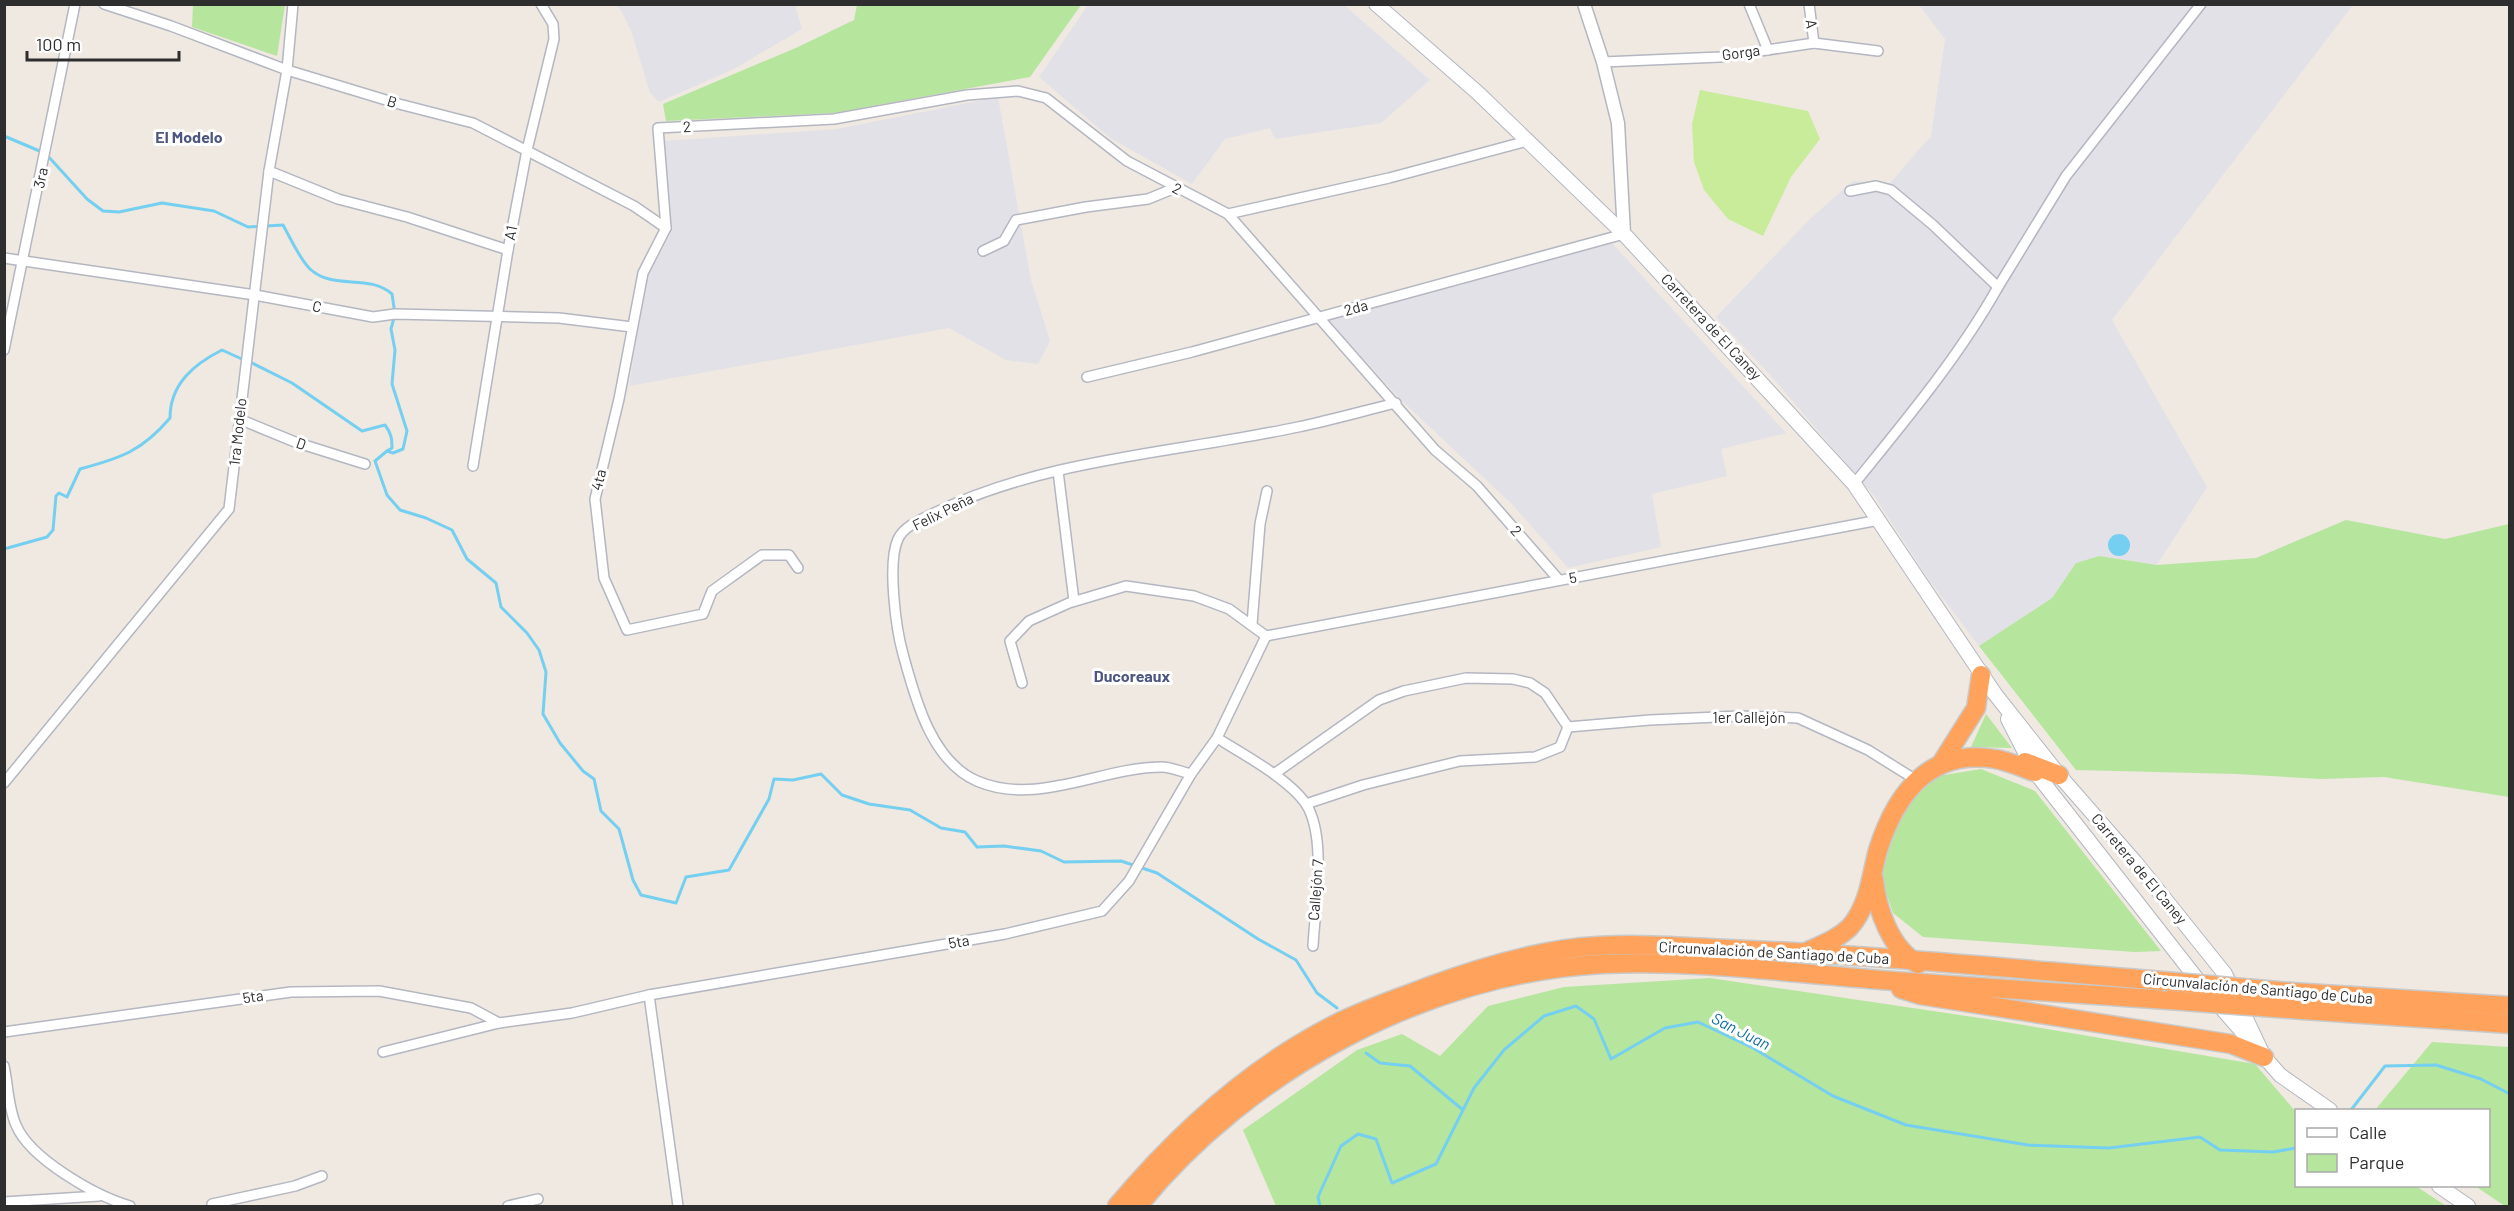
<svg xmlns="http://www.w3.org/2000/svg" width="2514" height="1211" viewBox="0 0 2514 1211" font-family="Barlow,sans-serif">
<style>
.industrial{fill:#e3e1e8}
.green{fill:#b6e59e}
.pitch{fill:#c9ec9a}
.water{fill:#75cff0}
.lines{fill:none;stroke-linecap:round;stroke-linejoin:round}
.stream{stroke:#75cff0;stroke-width:3}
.minor-casing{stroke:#b4b7c1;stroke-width:12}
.tertiary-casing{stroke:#b4b7c1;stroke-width:15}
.secondary-casing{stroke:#b4b7c1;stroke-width:16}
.motorway-casing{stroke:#c9c9c9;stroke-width:21}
.minor{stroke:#fff;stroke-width:9}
.tertiary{stroke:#fff;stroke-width:12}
.secondary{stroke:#fff;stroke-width:14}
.motorway{stroke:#ffa35c;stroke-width:18}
.motorway-bridge-casing{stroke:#c9c9c9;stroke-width:21;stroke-linecap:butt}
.motorway-bridge{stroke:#ffa35c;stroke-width:18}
.labels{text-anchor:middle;stroke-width:6;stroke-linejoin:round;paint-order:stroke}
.street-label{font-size:15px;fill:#2e2e2e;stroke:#fff}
.neighbourhood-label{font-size:16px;font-weight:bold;fill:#4d5680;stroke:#fff}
.water-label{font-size:16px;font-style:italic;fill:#0d6fa3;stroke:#fff}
</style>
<rect width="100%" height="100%" fill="#efe9e1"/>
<!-- industrial -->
<g class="industrial">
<polygon points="1343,4 1430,80 1381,123 1275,139 1270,128 1225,139 1192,184 1110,138 1039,77 1088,5"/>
<polygon points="615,5 795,5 802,29 734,69 659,102 650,93 632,33 621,10"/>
<polygon points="1919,5 2353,5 2112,320 2207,487 2157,565 2099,556 2076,563 2052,598 1979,646 1929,580 1875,497 1771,376 1716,317 1810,219 1853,181 1890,183 1931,136 1945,39"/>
<polygon points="998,97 1031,280 1050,341 1038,364 1006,360 949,328 629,386 646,280 672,231 664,141 837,129"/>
<polygon points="1612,243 1786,433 1721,449 1727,476 1652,494 1661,547 1568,568 1513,505 1400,399 1329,321"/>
</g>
<!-- green -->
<g class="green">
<polygon points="193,5 285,5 277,56 192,27"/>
<polygon points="857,5 857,4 1081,5 1030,77 834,113 666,121 663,104 798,47 854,20"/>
<polygon points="2346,520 2445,539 2509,524 2509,797 2384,777 2321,779 2236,774 2076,770 1979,646 2052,598 2076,563 2099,556 2157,565 2256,558"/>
<polygon points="1986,714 2012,748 1971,747"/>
<polygon points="1981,769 2035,791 2161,951 2135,952 1923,937 1893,913 1880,875 1887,841 1910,801 1938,776"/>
<polygon points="1710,978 2000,1021 2255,1064 2296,1112 2296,1186 2416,1186 2446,1206 1276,1206 1243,1130 1357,1050 1402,1034 1440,1056 1488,1006 1564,987"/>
<polygon points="2432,1042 2509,1047 2509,1206 2505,1206 2475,1186 2488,1186 2488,1110 2375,1110"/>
</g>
<!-- pitch -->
<polygon class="pitch" points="1700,90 1808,111 1820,139 1791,177 1763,236 1728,219 1704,190 1694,162 1692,124"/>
<!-- water -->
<circle class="water" cx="2119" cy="545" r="11"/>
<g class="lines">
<!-- stream -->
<g class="stream">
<polyline points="4,136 42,152"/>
<path d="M47,155l40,44 16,12 16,1 43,-9 52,8 34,16 35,-2c8,14 16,33 27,44 24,22 58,4 82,25l3,20 -4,15 4,21 -3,34 15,47 -4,18 -10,4 -6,-2 -12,10 12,34 13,15 26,8 26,12 15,29 29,24 5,24 26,26 12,17 7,22 -3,42 17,29 23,28 11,8 7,32 18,18 14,51 8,15 35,8 10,-26 43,-7 40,-71 5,-20 19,1 28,-6 21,21 27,9 41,6 31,18 24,4 12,15 27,-1 37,5 23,11 57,-1 36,12 101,66 38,21 21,33 20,15"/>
<path d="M250,362l42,21 70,48 23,-6c6,8 7,13 7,23l-5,3"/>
<path d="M4,549l43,-12 6,-7 3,-34 3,-3 8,4 13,-28c41,-11 62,-18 90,-51 0,-34 24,-54 52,-68l22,10"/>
<polyline points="1366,1053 1380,1063 1410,1066 1463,1110"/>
<polyline points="2351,1110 2385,1066 2436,1065 2481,1079 2510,1094"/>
<polyline points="1320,1206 1318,1197 1341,1146 1358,1134 1376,1139 1392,1183 1436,1164 1474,1088 1504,1050 1544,1016 1576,1006 1594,1019 1611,1059 1665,1028 1698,1022 1753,1048 1833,1096 1906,1125 2028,1145 2109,1148 2200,1137 2220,1150 2273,1152 2296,1148"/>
</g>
<!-- minor casing -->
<g class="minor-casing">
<g id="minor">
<polyline points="104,4 171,26 287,70 399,104 473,123 634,206 666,228"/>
<polyline points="1749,4 1768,50"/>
<polyline points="1809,4 1814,43"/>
<polyline points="1603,62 1720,57 1814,43 1878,51"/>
<polyline points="269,171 338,199 407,217 508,250"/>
<polyline points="1850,191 1876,186 1891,190 1933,225 1998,287 2066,176 2201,4"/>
<polyline points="1228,214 1389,178 1527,141"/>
<polyline points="983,251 1004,241 1016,220 1086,207 1148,199 1175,188"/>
<polyline points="4,258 255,295 373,317 395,314 559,318 632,327"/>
<polyline points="4,350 75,4"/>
<polyline points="1087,377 1192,352 1624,234"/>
<polyline points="239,419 295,442 365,464"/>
<polyline points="473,466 508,250 527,150 554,39 553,24 541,4"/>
<polyline points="1058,471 1074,601"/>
<path d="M1854,484c51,-63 104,-126 144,-197"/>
<polyline points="798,568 789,555 762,555 712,591 703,614 627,630 604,578 595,499 619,399 643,273 666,228 658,128 834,119 967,95 1018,91 1046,98 1127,161 1228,214 1435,450 1477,486 1559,580"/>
<polyline points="1252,624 1260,524 1267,491"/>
<polyline points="1266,636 1879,520"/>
<polyline points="1022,683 1010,641 1029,621 1069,603 1126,586 1194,596 1229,609 1266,636"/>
<polyline points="1568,727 1650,720 1740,716 1798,718 1868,750 1916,780"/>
<path d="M1217,738c26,16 72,41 89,66 21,33 9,103 7,142"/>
<path d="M1191,774c-9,-2 -20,-7 -29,-7 -61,0 -125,40 -185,14 -46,-20 -62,-83 -74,-127 -7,-25 -16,-91 -5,-115 6,-13 24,-20 36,-26 114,-55 242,-60 364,-86 33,-7 65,-16 98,-24"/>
<polyline points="1274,774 1379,700 1404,691 1466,678 1513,679 1530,683 1545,693 1568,727"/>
<polyline points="4,783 229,509 269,171 287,70 293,4"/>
<polyline points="1306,804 1363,785 1460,761 1535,757 1560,747 1568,727"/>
<polyline points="649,995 678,1206"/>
<polyline points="4,1032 291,992 379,991 471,1008 499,1023"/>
<polyline points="383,1052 499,1023 572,1013 649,995 1005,934 1102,911 1129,881 1191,774 1217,738 1266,636"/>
<path d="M4,1066c4,18 4,41 12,59 14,34 80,71 114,81"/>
<polyline points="4,1202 99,1196"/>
<polyline points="213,1206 212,1204 295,1186 322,1176"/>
<polyline points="508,1206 538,1199"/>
</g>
</g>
<!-- tertiary casing -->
<g class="tertiary-casing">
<polyline id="tertiary" points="1584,4 1603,62 1618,123 1624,234"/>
</g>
<!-- secondary casing -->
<g class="secondary-casing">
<g id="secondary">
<polyline points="1376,4 1478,93 1624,234 1854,484 1995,694 2059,775 2136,863 2225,974 2264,1057"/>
<polyline points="2008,719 2035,772 2204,988 2280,1075 2330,1110"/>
<polyline points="2439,1186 2468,1206"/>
</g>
</g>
<!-- motorway casing -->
<g class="motorway-casing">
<g id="motorway">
<polyline points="1942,762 1976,708 1981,675"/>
<polyline points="2025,762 2059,775"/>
<path d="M1874,880c3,29 16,68 44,84"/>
<path d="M1806,952c15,-7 32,-13 44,-25 19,-22 21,-51 28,-77 18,-57 52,-102 117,-91 14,2 27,9 40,13"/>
<polyline points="1901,989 1920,995 2231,1044 2264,1057"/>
<polyline points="2291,992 2510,1006"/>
<polyline points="2303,1010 2510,1024"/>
<path d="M1117,1206c59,-70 129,-135 211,-178 31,-17 66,-28 99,-41 54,-20 113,-38 170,-41 51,-3 103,2 153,4 138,6 276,20 413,31"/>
<path d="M1138,1206c110,-136 289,-233 465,-242 89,-4 178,8 266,15 100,8 200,14 300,21"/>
</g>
</g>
<!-- minor -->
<use href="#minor" class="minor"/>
<!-- tertiary -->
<use href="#tertiary" class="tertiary"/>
<!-- secondary -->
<use href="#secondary" class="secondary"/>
<!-- motorway -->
<use href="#motorway" class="motorway"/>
<!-- motorway-bridge casing -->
<g class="motorway-bridge-casing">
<g id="motorway-bridge">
<polyline points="2163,981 2291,992"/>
<polyline points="2169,1000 2303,1010"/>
</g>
</g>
<!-- motorway-bridge -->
<use href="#motorway-bridge" class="motorway-bridge"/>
</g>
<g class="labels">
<!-- street labels -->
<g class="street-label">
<text transform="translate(1811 24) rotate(82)" y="5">A</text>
<text transform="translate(1741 53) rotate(-8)" y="5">Gorga</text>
<text transform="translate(392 102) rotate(17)" y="5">B</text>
<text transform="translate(687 127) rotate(-3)" y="5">2</text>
<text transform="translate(41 178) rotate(-78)" y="5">3ra</text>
<text transform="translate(1177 189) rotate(28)" y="5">2</text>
<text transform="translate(511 233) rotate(-79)" y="5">A1</text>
<text transform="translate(317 307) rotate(11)" y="5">C</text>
<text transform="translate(1356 308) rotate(-15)" y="5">2da</text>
<text transform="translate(1711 327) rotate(47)" y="5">Carretera de El Caney</text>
<text transform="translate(238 432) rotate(-84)" y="5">1ra Modelo</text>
<text transform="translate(301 444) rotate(19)" y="5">D</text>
<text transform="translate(599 480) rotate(-76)" y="5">4ta</text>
<text transform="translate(943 512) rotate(-26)" y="5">Felix Peña</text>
<text transform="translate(1516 531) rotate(49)" y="5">2</text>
<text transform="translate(1573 578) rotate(-8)" y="5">5</text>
<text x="1749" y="723">1er Callejón</text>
<text transform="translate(2139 869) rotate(50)" y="5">Carretera de El Caney</text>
<text transform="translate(1316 890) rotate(-86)" y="5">Callejón 7</text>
<text transform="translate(959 942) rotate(-10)" y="5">5ta</text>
<text transform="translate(1774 953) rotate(3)" y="5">Circunvalación de Santiago de Cuba</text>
<text transform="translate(2258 989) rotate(5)" y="5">Circunvalación de Santiago de Cuba</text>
<text transform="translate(253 997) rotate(-8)" y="5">5ta</text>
</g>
<!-- neighbourhood labels -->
<g class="neighbourhood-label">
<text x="189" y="143">El Modelo</text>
<text x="1132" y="682">Ducoreaux</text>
</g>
<!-- water labels -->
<g class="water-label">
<text transform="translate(1741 1031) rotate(27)" y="6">San Juan</text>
</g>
</g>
<!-- border -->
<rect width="2514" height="1211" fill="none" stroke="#2e2e2e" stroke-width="12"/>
<!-- legend -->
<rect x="2295" y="1109" width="195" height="78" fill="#ffffff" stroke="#ababab" stroke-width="1.5"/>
<rect x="2307" y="1128" width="30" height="9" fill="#ffffff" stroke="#ababab" stroke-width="1.5"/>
<text x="2349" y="1139" font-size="18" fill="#2e2e2e">Calle</text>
<rect x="2307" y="1154" width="30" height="18" fill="#b6e59e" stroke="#ababab" stroke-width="1.5"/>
<text x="2349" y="1169" font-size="18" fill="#2e2e2e">Parque</text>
<!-- scale -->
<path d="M27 51v9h152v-9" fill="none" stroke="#2e2e2e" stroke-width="3"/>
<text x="36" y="51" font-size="18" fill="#2e2e2e" stroke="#ffffff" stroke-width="4.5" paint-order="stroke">100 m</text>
</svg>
